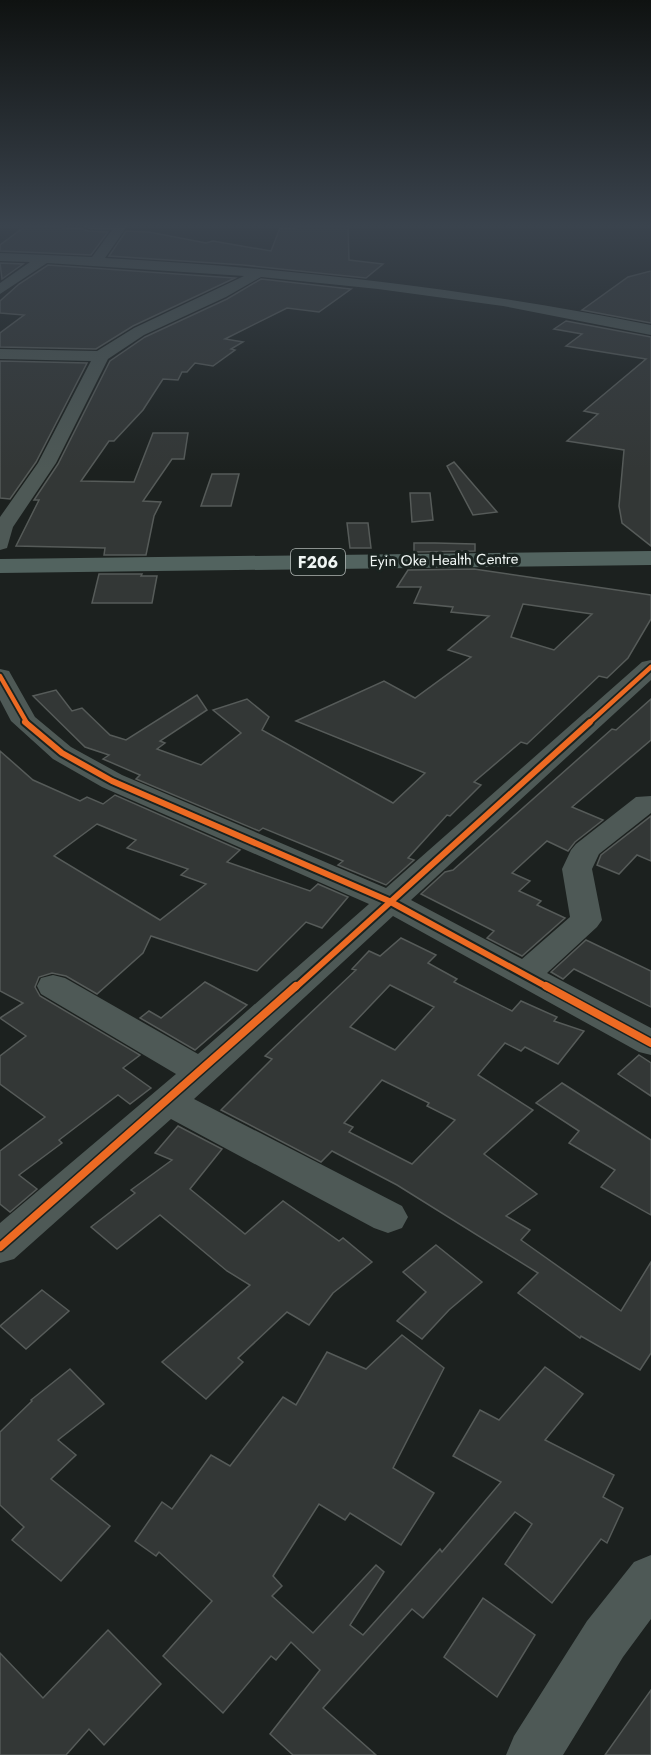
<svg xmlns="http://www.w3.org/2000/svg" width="651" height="1755" viewBox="0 0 651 1755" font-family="Jost,sans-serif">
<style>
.building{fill:#333736;stroke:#565b59;stroke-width:1.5;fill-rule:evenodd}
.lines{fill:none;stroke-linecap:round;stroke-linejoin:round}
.street{fill:#4e5956;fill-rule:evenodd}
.primary{fill:#52635f;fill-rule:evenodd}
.cycleway-far2-casing{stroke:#1a2320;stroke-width:8}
.cycleway-far1-casing{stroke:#1a2320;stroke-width:10}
.cycleway-casing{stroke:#1a2320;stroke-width:11}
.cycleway-far2{stroke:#ed6a23;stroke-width:4.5}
.cycleway-far1{stroke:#ed6a23;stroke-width:6}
.cycleway{stroke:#ed6a23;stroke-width:8}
.labels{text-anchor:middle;stroke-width:6;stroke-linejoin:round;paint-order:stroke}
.far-street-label{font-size:15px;fill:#f0f6f4;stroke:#1a2320}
.shield{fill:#1a2320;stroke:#b0b7b4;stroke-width:1.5}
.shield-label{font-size:16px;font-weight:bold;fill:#f0f6f4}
</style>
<rect width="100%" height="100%" fill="#1c211f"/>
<!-- building -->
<g class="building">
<polygon points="27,225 83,229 88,231 108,232 91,255 0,251 0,245"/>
<polygon points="296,225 348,226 349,260 383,264 366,278 243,265 109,256 126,231 149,232 206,243 213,241 271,251 280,228 295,228"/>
<polygon points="0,263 23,264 2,279"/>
<polygon points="48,265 235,278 133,326 96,349 0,347 0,333 24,315 0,313 0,301 19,284"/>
<polygon points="651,271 651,323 582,310 628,277"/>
<polygon points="261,279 351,289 319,312 287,308 225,339 243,342 231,349 235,350 213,366 195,363 187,372 182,372 178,380 163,379 143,410 114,441 109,441 81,481 134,482 153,433 188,433 184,459 172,459 143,501 161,502 154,516 146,555 104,555 105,548 16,546 39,500 34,500 58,464 110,361 145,337 227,299"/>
<polygon points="566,321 651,337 651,546 622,523 619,506 624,450 567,441 598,414 584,411 646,359 566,346 582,334 554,329"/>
<polygon points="0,361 87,363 36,462 10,499 0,498"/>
<polygon points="454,462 497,512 473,515 447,466"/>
<polygon points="212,474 239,474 231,506 201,506"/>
<polygon points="410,493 430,493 433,520 412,522"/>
<polygon points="347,523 368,523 371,548 350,548"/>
<polygon points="414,543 435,543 475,544 475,551 414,552"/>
<path d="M474,569l177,26v24l-23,39 -21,20 -8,-2 -72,68 -6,-2 -47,40 7,3 -31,31 -3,-1 -39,43 6,2 -28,25 -48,-20 5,-4 -80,-33 -4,3 -123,-52 4,-4 -37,-16 6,-4 -24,-8 -52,-51 23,-6 16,21 10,-3 28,27 16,5 71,-45 10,15 -47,31 5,2 -8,6 44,16 40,-32 -28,-23 34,-11 22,18 -7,13 131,73 32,-30 -129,-52 88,-40 31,17 56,-41 -23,-7 41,-34 -38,-4 2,-5 -39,-4 7,-16h-24l11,-17zM523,604l69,10 -38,36 -43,-13z"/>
<polygon points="99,574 142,574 141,576 157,576 152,603 92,603"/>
<polygon points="651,699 651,740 572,807 603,820 575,842 568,851 547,841 512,873 530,881 519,891 541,901 537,905 565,918 522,956 487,938 494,931 421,894 445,872 453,870 612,729 616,730"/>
<path d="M0,751l33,29 47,21 7,-4 16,7 12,-9 125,55 -13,12 83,29 8,-7 30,13 -26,31 -16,-6 -49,49 -106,-35 -8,17 -46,41 -31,-18 -14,-3 -13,4 -4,10 5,9 100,59 -17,13 28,20 -21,16 -12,-9 -59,45 3,3 -43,32 18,14 -27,23 -10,-8v-53l45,-34 -45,-33v-28l26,-20 -26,-18 23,-15 -23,-12zM97,824l39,16 -9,8 61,21 -7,6 25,9 -46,36 -106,-64z"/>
<polygon points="651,816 651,861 637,855 619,874 597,865 601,855"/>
<path d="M401,938l35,17 -8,8 29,16 -3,3 58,29 9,-10 36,16 -3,4 30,10 -26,33 -33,-17 -4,4 -16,-8 -27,32 55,35 -49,44 53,40 -31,22 24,14 -9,10 100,71 30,-49v91l-11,17 -59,-34 -1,2 -62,-45 20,-20 -141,-88 -65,-34 -11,11 -100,-52 51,-51 -7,-3 91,-86 -4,-1 17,-18 11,5zM390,985l44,22 -39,43 -45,-23zM382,1080l47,23 -2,3 28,14 -43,44 -63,-32 4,-5 -9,-4z"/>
<polygon points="586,940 651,971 651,1007 574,969 563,979 551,972"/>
<polygon points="205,982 247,1005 195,1050 140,1018 149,1011 161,1018"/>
<polygon points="639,1055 651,1063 651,1096 618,1074"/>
<polygon points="562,1083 651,1140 651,1215 601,1187 615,1170 569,1143 579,1131 536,1103"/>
<polygon points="178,1126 222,1149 190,1189 245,1234 283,1201 339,1241 343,1238 372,1262 333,1293 309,1325 287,1312 238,1358 243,1362 206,1399 162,1362 250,1285 227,1271 160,1215 117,1249 91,1227 135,1193 131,1190 172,1160 155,1153"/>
<polygon points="436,1245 482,1282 449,1310 422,1339 397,1321 426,1292 403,1272"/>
<polygon points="42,1290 69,1311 26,1349 0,1326"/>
<polygon points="402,1335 444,1368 393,1468 434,1493 401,1545 350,1513 345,1520 319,1504 273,1576 282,1586 272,1596 313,1633 376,1565 384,1572 350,1625 363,1635 440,1549 442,1552 501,1482 453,1456 480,1410 499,1420 545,1367 583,1394 545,1440 614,1475 603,1497 623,1508 607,1543 601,1539 552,1603 505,1564 532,1524 515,1512 423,1618 412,1609 323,1708 376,1755 293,1755 270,1734 320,1670 291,1642 276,1660 271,1656 223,1713 163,1656 212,1601 159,1552 156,1556 135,1541 162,1502 172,1509 211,1455 230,1466 283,1397 296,1405 327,1352 366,1369"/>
<polygon points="70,1369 104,1404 58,1440 76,1455 51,1479 110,1526 61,1581 12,1540 24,1527 0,1505 0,1432 32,1401 31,1400"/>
<polygon points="483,1598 535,1635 497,1697 444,1657"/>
<polygon points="108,1630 161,1684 104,1745 89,1729 66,1755 0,1755 0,1653 43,1698"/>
<polygon points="651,1690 651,1755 605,1755"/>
</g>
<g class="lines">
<!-- street -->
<g class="street">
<path d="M82,225h46l-23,33c184,10 366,31 546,67v10l-148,-29 -125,-17 -117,-12 -35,20 -82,38 -36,24 -52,104 -43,64 -6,21 -7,2v-33l38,-54 53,-102 -91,-2v-10l97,2 37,-23 110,-52 -197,-13 -47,31v-11l30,-21 -30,-1v-8l92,4 20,-27 -24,-1z"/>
<polygon points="651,660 651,680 411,900 522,959 570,917 562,869 571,850 576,844 636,797 651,796 651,813 599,854 592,869 602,920 597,927 547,973 651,1028 651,1055 639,1052 393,916 194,1099 402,1206 408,1217 402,1228 388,1233 374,1228 171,1119 14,1259 0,1263 0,1223 176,1074 41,994 37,986 41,978 53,975 65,978 198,1054 369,904 102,787 53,759 11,721 0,700 0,669 9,671 35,717 71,747 122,775 386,888 642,662"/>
<polygon points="651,1555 651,1619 623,1657 563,1755 506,1755 514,1736 587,1621 634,1562"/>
</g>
<!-- primary -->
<polygon class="primary" points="651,551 651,565 0,573 0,559"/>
<!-- cycleway-far2 casing -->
<g class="cycleway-far2-casing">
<g id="cycleway-far2">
<polyline points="0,676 27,723"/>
<polyline points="589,723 651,667"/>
</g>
</g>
<!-- cycleway-far1 casing -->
<g class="cycleway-far1-casing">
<g id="cycleway-far1">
<polyline points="25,722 62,753 112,781 389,901 549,988"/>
<polyline points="295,988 590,722"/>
</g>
</g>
<!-- cycleway casing -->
<g class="cycleway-casing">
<g id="cycleway">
<polyline points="546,986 651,1043"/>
<polyline points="0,1247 296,986"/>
</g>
</g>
<!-- cycleway-far2 -->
<use href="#cycleway-far2" class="cycleway-far2"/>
<!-- cycleway-far1 -->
<use href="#cycleway-far1" class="cycleway-far1"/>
<!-- cycleway -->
<use href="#cycleway" class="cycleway"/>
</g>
<!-- sky -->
<linearGradient id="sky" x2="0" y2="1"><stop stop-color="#0f1211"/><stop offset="0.48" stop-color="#3a434d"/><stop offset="1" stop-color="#3a434d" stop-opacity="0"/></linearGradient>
<rect width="651" height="470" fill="url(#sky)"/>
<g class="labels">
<!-- far-street labels -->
<g class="far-street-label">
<text transform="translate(444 560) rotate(-1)" y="5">Eyin Oke Health Centre</text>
</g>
<!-- shield labels -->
<rect class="shield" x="291" y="549" width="54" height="26" rx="4.5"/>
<g class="shield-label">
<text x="318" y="568">F206</text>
</g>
</g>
</svg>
